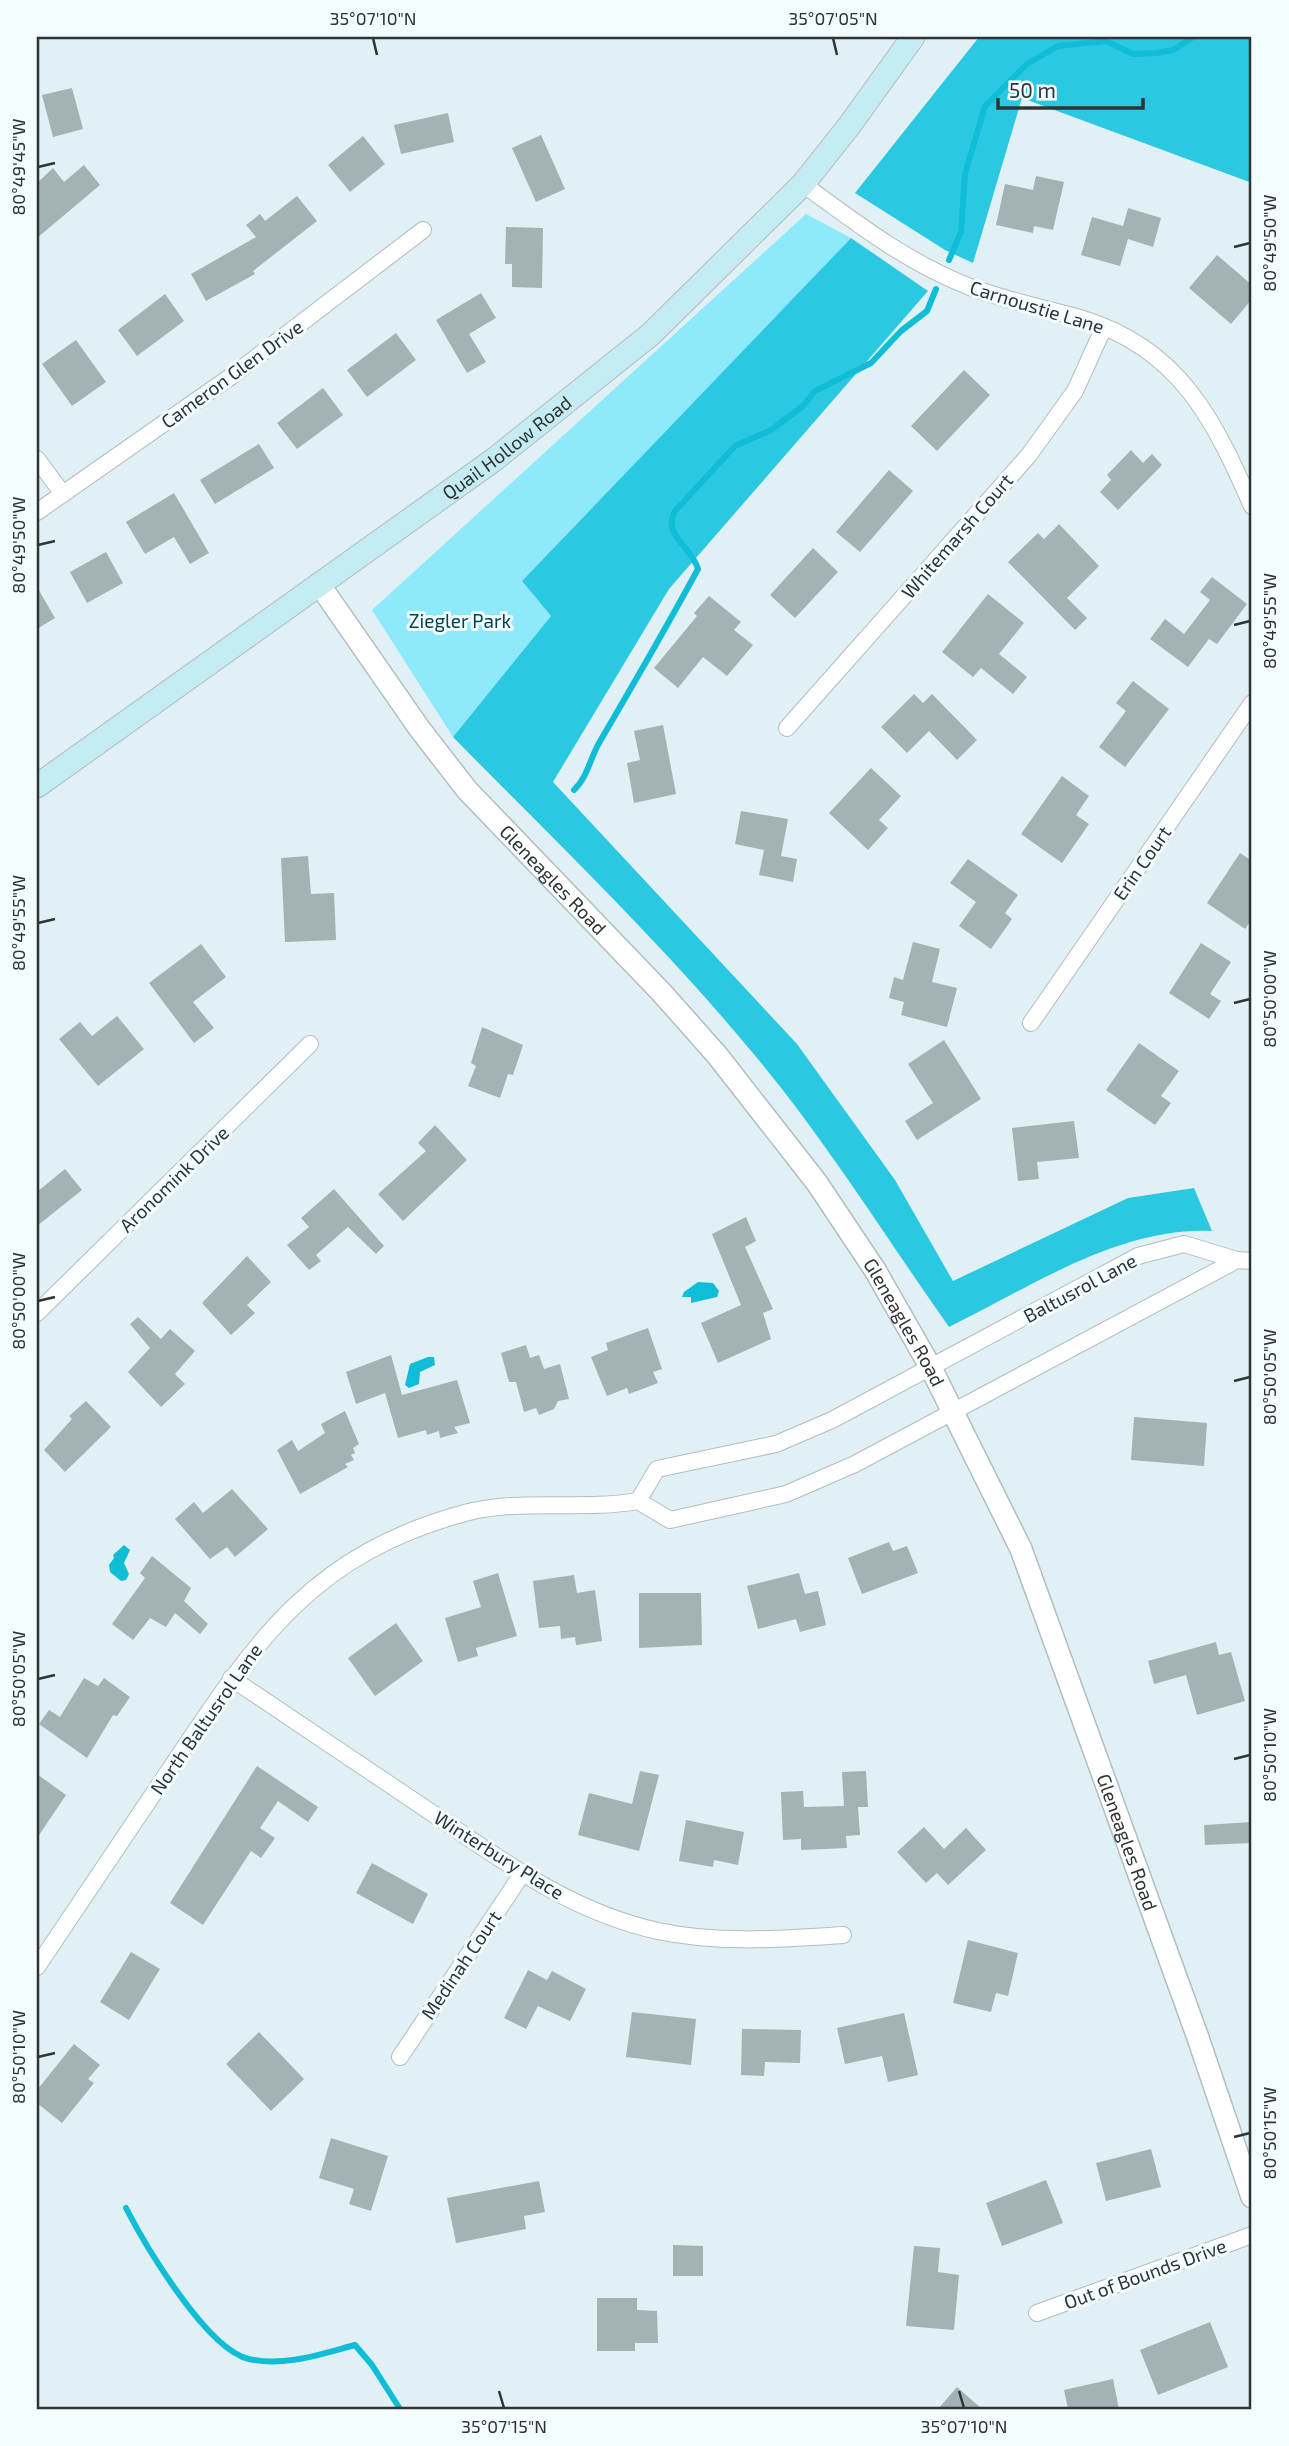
<svg xmlns="http://www.w3.org/2000/svg" width="1289" height="2446" viewBox="0 0 1289 2446" font-family="'Exo 2',sans-serif">
<style>
.green{fill:#8ee9fb}
.forest{fill:#2bc9e1}
.water{fill:#0fbdd6}
.lines{fill:none;stroke-linecap:round;stroke-linejoin:round}
.stream{stroke:#0fbdd6;stroke-width:6}
.building{fill:#a3b2b5}
.minor-casing{stroke:#afbec1;stroke-width:18}
.tertiary-casing{stroke:#afbec1;stroke-width:24}
.secondary-casing{stroke:#afbec1;stroke-width:25}
.minor{stroke:#fff;stroke-width:16}
.tertiary{stroke:#fff;stroke-width:21}
.secondary{stroke:#c5ecf2;stroke-width:23}
.ticks{fill:none;stroke:#2e3435;stroke-width:2.5}
.labels{text-anchor:middle;stroke-width:6;stroke-linejoin:round;paint-order:stroke}
.street-label{font-size:19px;fill:#2e3435;stroke:#f3fcfe}
.park-label{font-size:19px;fill:#00444e;stroke:#f3fcfe}
.neatline{fill:none;stroke:#2e3435;stroke-width:2.5}
.ticks-label{font-size:18px;text-anchor:middle;fill:#2e3435}
</style>
<rect width="100%" height="100%" fill="#e1f0f4"/>
<!-- green -->
<polygon class="green" points="806,214 851,238 522,581 551,616 453,737 372,610"/>
<!-- forest -->
<g class="forest">
<polygon points="979,37 1252,37 1252,183 1022,98 973,263 945,250 855,193"/>
<path d="M851,238l77,53 -259,298 -116,193 244,262 98,136 58,101 175,-83 66,-10 18,43c-94,-4 -181,56 -263,96 -65,-92 -124,-188 -197,-275 -92,-111 -198,-212 -299,-315l98,-121 -29,-35z"/>
</g>
<!-- water -->
<g class="water">
<polygon points="698,1282 713,1283 719,1291 717,1297 691,1303 691,1297 682,1297 684,1292"/>
<polygon points="428,1357 434,1357 435,1365 420,1372 419,1384 409,1388 405,1385 410,1364"/>
<polygon points="124,1545 130,1550 124,1563 129,1574 126,1580 121,1581 110,1572 109,1565 114,1558 113,1555"/>
</g>
<g class="lines">
<!-- stream -->
<g class="stream">
<polyline points="949,260 961,232 965,174 985,106 1027,64 1058,46 1106,41 1133,54 1157,53 1173,50 1193,37"/>
<path d="M574,790c13,-12 16,-31 25,-47 34,-58 67,-115 99,-174 -6,-22 -36,-34 -23,-58l60,-65 36,-16 32,-24 12,-15 56,-28 30,-32 26,-20 9,-22"/>
<path d="M126,2208c19,37 81,142 123,151 35,8 72,-5 106,-14l17,20 28,44"/>
</g>
</g>
<!-- building -->
<g class="building">
<polygon points="72,88 83,129 53,137 42,95"/>
<polygon points="448,113 454,142 401,154 394,125"/>
<polygon points="541,135 565,189 536,202 512,148"/>
<polygon points="363,136 385,164 350,192 328,165"/>
<polygon points="84,165 100,185 37,238 37,183 53,168 64,182"/>
<polygon points="1036,176 1064,182 1053,230 1034,226 1033,233 996,225 1005,184 1033,190"/>
<polygon points="297,196 317,221 253,271 255,274 206,301 191,274 256,237 246,225 260,214 265,221"/>
<polygon points="1128,208 1161,218 1153,247 1128,239 1120,266 1081,255 1092,217 1123,226"/>
<polygon points="506,227 543,228 542,288 512,287 512,264 505,264"/>
<polygon points="1217,255 1252,285 1252,299 1231,324 1189,288"/>
<polygon points="481,293 496,318 469,334 486,362 467,373 436,320"/>
<polygon points="165,294 184,321 137,356 118,330"/>
<polygon points="396,333 416,360 367,397 347,370"/>
<polygon points="76,340 106,382 72,406 42,364"/>
<polygon points="964,370 990,395 937,451 911,426"/>
<polygon points="323,388 343,415 297,449 277,423"/>
<polygon points="259,444 274,468 215,504 200,480"/>
<polygon points="1131,450 1143,463 1152,454 1162,465 1118,510 1100,492 1111,480 1107,475"/>
<polygon points="889,470 913,491 860,552 836,532"/>
<polygon points="174,493 209,553 190,564 174,537 145,554 126,522"/>
<polygon points="1059,524 1099,566 1067,598 1087,618 1075,630 1008,562 1038,533 1044,539"/>
<polygon points="813,548 838,572 795,618 770,595"/>
<polygon points="106,552 123,583 87,603 70,572"/>
<polygon points="1212,577 1247,604 1217,644 1209,639 1188,667 1150,639 1165,619 1184,634 1210,600 1200,592"/>
<polygon points="37,587 55,618 37,629"/>
<polygon points="988,594 1024,623 999,654 1027,677 1013,694 981,668 973,677 942,652"/>
<polygon points="709,596 741,622 734,630 753,645 727,676 703,657 678,688 654,668 697,616 694,613"/>
<polygon points="1133,681 1169,709 1125,767 1099,747 1126,711 1116,703"/>
<polygon points="914,694 923,703 932,694 977,740 957,760 929,731 907,753 881,727"/>
<polygon points="663,725 676,794 634,803 627,763 640,760 634,731"/>
<polygon points="871,768 901,796 879,820 888,828 868,850 829,813"/>
<polygon points="1062,776 1089,796 1076,815 1089,824 1062,863 1021,834"/>
<polygon points="741,811 788,819 781,856 797,859 793,882 759,875 764,850 735,844"/>
<polygon points="1240,853 1252,861 1252,919 1245,929 1207,903"/>
<polygon points="308,856 311,894 334,893 336,940 285,942 281,858"/>
<polygon points="968,859 1018,895 1005,913 1012,919 991,949 959,926 976,902 950,883"/>
<polygon points="913,942 940,949 932,982 957,988 947,1027 901,1015 904,1002 889,998 894,977 903,980"/>
<polygon points="1201,943 1231,962 1210,994 1221,1001 1209,1019 1169,993"/>
<polygon points="201,944 226,977 193,1002 214,1028 194,1043 149,983"/>
<polygon points="117,1016 144,1049 98,1086 59,1039 80,1022 92,1036"/>
<polygon points="482,1027 523,1045 513,1075 508,1074 500,1098 468,1086 476,1066 471,1063"/>
<polygon points="944,1040 981,1099 917,1140 905,1121 933,1103 908,1064"/>
<polygon points="1139,1043 1179,1071 1161,1096 1171,1103 1155,1125 1106,1090"/>
<polygon points="1074,1121 1079,1158 1037,1162 1039,1179 1018,1181 1012,1128"/>
<polygon points="435,1125 467,1160 403,1221 378,1194 426,1151 418,1143"/>
<polygon points="65,1169 82,1190 37,1226 37,1192"/>
<polygon points="334,1189 384,1246 376,1254 348,1227 316,1255 321,1261 309,1270 287,1245 309,1227 301,1218"/>
<polygon points="746,1217 756,1241 745,1247 773,1309 763,1313 771,1339 718,1363 701,1323 741,1305 712,1234"/>
<polygon points="247,1256 271,1282 247,1305 255,1313 231,1335 202,1303"/>
<polygon points="138,1317 161,1339 170,1329 195,1351 175,1374 185,1384 161,1407 128,1372 150,1348 130,1324"/>
<polygon points="648,1328 662,1369 653,1372 658,1383 629,1394 627,1388 607,1396 591,1357 608,1350 606,1343"/>
<polygon points="526,1345 530,1358 539,1355 544,1369 560,1364 569,1399 558,1401 554,1409 539,1415 536,1408 524,1412 516,1382 509,1382 501,1353"/>
<polygon points="391,1355 402,1395 457,1380 470,1423 454,1427 458,1433 440,1438 439,1431 427,1435 426,1430 398,1438 385,1393 356,1404 346,1372"/>
<polygon points="86,1401 111,1427 65,1472 44,1450 72,1419 69,1416"/>
<polygon points="345,1411 359,1444 353,1448 355,1453 351,1455 354,1460 345,1464 348,1467 300,1494 277,1450 292,1440 298,1451 325,1433 321,1424"/>
<polygon points="1134,1417 1207,1423 1204,1466 1131,1460"/>
<polygon points="232,1489 268,1529 235,1557 227,1547 210,1559 175,1519 194,1502 203,1513"/>
<polygon points="889,1542 893,1551 907,1546 918,1573 862,1594 848,1558"/>
<polygon points="152,1556 191,1588 184,1601 208,1624 200,1634 175,1613 166,1627 150,1618 133,1640 112,1624 145,1578 140,1573"/>
<polygon points="498,1573 517,1636 476,1648 478,1656 458,1662 445,1618 481,1607 473,1581"/>
<polygon points="799,1573 805,1594 818,1591 826,1625 800,1632 796,1619 758,1629 747,1586"/>
<polygon points="574,1575 577,1593 595,1590 602,1641 576,1645 575,1637 561,1639 560,1626 539,1628 533,1581"/>
<polygon points="639,1593 701,1593 702,1645 639,1648"/>
<polygon points="396,1623 423,1661 375,1696 348,1658"/>
<polygon points="1216,1642 1219,1655 1231,1652 1245,1701 1197,1715 1186,1675 1154,1684 1148,1661"/>
<polygon points="84,1678 98,1686 104,1678 130,1697 117,1716 113,1715 87,1758 39,1724 49,1710 60,1717"/>
<polygon points="257,1766 318,1807 308,1822 278,1801 260,1828 275,1838 261,1858 251,1851 203,1925 170,1903"/>
<polygon points="640,1771 659,1775 639,1851 578,1835 589,1793 632,1804"/>
<polygon points="866,1771 868,1807 858,1807 860,1835 846,1836 847,1848 801,1850 801,1839 783,1840 781,1792 803,1791 804,1807 844,1806 842,1772"/>
<polygon points="37,1774 66,1795 37,1838"/>
<polygon points="686,1820 744,1832 738,1865 714,1860 713,1867 679,1861"/>
<polygon points="1252,1822 1252,1843 1205,1845 1204,1825"/>
<polygon points="924,1827 944,1849 966,1828 986,1850 948,1885 937,1873 926,1883 897,1852"/>
<polygon points="372,1863 428,1894 413,1924 356,1893"/>
<polygon points="968,1940 1018,1953 1008,1996 996,1993 991,2012 953,2003"/>
<polygon points="131,1952 160,1969 129,2020 100,2002"/>
<polygon points="528,1970 547,1980 552,1971 586,1989 570,2021 538,2006 526,2029 504,2018"/>
<polygon points="632,2012 696,2019 691,2065 626,2057"/>
<polygon points="904,2013 918,2075 888,2082 882,2056 845,2064 837,2028"/>
<polygon points="742,2029 801,2030 800,2063 765,2062 764,2076 741,2075"/>
<polygon points="259,2032 304,2079 271,2111 226,2064"/>
<polygon points="74,2044 100,2065 88,2079 94,2083 62,2123 37,2103 37,2090"/>
<polygon points="331,2138 388,2156 371,2211 349,2204 354,2189 319,2178"/>
<polygon points="1151,2149 1161,2187 1106,2201 1096,2163"/>
<polygon points="1046,2180 1063,2223 1002,2246 986,2203"/>
<polygon points="539,2181 545,2212 524,2216 526,2229 456,2243 447,2198"/>
<polygon points="673,2245 703,2246 703,2276 673,2276"/>
<polygon points="914,2246 940,2248 938,2272 959,2275 954,2330 906,2326"/>
<polygon points="597,2298 637,2298 637,2310 657,2311 658,2343 635,2343 635,2351 597,2351"/>
<polygon points="1210,2322 1228,2367 1158,2395 1140,2350"/>
<polygon points="1113,2379 1119,2409 1068,2409 1064,2390"/>
<polygon points="957,2387 982,2409 938,2409"/>
</g>
<g class="lines">
<!-- minor casing -->
<g class="minor-casing">
<g id="minor">
<path d="M803,184c53,39 105,79 167,103 37,14 76,21 113,32 97,30 131,101 169,187"/>
<polyline points="37,459 63,494"/>
<polyline points="37,512 233,375 423,230"/>
<polyline points="787,728 1029,455 1075,391 1104,327"/>
<polyline points="1031,1023 1252,703"/>
<polyline points="37,1313 310,1044"/>
<polyline points="638,1501 657,1469 776,1444 832,1420 1138,1256 1184,1244 1237,1260 1252,1261"/>
<polyline points="638,1501 670,1520 786,1494 855,1464 1237,1260"/>
<path d="M231,1678c66,44 132,89 198,133 72,49 142,101 229,120 61,13 122,8 185,4"/>
<path d="M37,1967c44,-66 88,-132 133,-198 84,-125 139,-214 295,-256 57,-15 115,-2 173,-12"/>
<polyline points="400,2057 522,1874"/>
<polyline points="1037,2313 1252,2235"/>
</g>
</g>
<!-- tertiary casing -->
<g class="tertiary-casing">
<g id="tertiary">
<path id="s1" d="M319,584l100,144 48,62 195,203 55,62 100,128 58,87 56,98 90,181 176,486 55,162"/>
</g>
</g>
<!-- secondary casing -->
<g class="secondary-casing">
<g id="secondary">
<path id="s2" d="M37,786l458,-327 156,-125 152,-150 46,-58 64,-89"/>
</g>
</g>
<!-- minor -->
<use href="#minor" class="minor"/>
<!-- tertiary -->
<use href="#tertiary" class="tertiary"/>
<!-- secondary -->
<use href="#secondary" class="secondary"/>
</g>
<!-- ticks -->
<path class="ticks" d="M373,38l4,17M833,38l4,17M38,167l17,-4M1234,247l16,-4M38,545l17,-4M1234,625l16,-4M38,923l17,-4M1234,1003l16,-4M38,1301l17,-4M1234,1381l16,-4M38,1679l17,-4M1234,1759l16,-4M38,2057l17,-4M1234,2137l16,-4M499,2391l5,17M959,2391l5,17"/>
<g class="labels">
<!-- street labels -->
<g class="street-label">
<text transform="translate(1037 307) rotate(17)" y="7">Carnoustie Lane</text>
<text transform="translate(232 374) rotate(-36)" y="7">Cameron Glen Drive</text>
<text dy="7" stroke="none"><textPath href="#s2" startOffset="579">Quail Hollow Road</textPath></text>
<text transform="translate(957 536) rotate(-49)" y="7">Whitemarsh Court</text>
<text transform="translate(1142 863) rotate(-55)" y="7">Erin Court</text>
<text dy="7" stroke="none"><textPath href="#s1" startOffset="378">Gleneagles Road</textPath></text>
<text transform="translate(174 1179) rotate(-44)" y="7">Aronomink Drive</text>
<text transform="translate(1080 1288) rotate(-28)" y="7">Baltusrol Lane</text>
<text dy="7" stroke="none"><textPath href="#s1" startOffset="945">Gleneagles Road</textPath></text>
<text transform="translate(206 1719) rotate(-55)" y="7">North Baltusrol Lane</text>
<text dy="7" stroke="none"><textPath href="#s1" startOffset="1512">Gleneagles Road</textPath></text>
<text transform="translate(499 1855) rotate(32)" y="7">Winterbury Place</text>
<text transform="translate(461 1965) rotate(-56)" y="7">Medinah Court</text>
<text transform="translate(1145 2274) rotate(-20)" y="7">Out of Bounds Drive</text>
</g>
<!-- park labels -->
<g class="park-label">
<text x="460" y="628">Ziegler Park</text>
</g>
</g>
<!-- border -->
<rect width="1289" height="2446" fill="none" stroke="#f3fcfe" stroke-width="77"/>
<!-- scale -->
<path d="M998 98v10h145v-10" fill="none" stroke="#2e3435" stroke-width="3.5"/>
<text x="1009" y="98" font-size="21" fill="#2e3435" stroke="#f3fcfe" stroke-width="5" paint-order="stroke">50 m</text>
<rect x="38" y="38" width="1212" height="2370" class="neatline"/>
<g class="ticks-label">
<text x="373" y="25">35°07'10"N</text>
<text x="833" y="25">35°07'05"N</text>
<text transform="translate(19 167) rotate(-90)" y="6">80°49'45"W</text>
<text transform="translate(1270 243) rotate(-90)" y="6">80°49'50"W</text>
<text transform="translate(19 545) rotate(-90)" y="6">80°49'50"W</text>
<text transform="translate(1270 621) rotate(-90)" y="6">80°49'55"W</text>
<text transform="translate(19 923) rotate(-90)" y="6">80°49'55"W</text>
<text transform="translate(1270 999) rotate(-90)" y="6">80°50'00"W</text>
<text transform="translate(19 1301) rotate(-90)" y="6">80°50'00"W</text>
<text transform="translate(1270 1377) rotate(-90)" y="6">80°50'05"W</text>
<text transform="translate(19 1679) rotate(-90)" y="6">80°50'05"W</text>
<text transform="translate(1270 1755) rotate(-90)" y="6">80°50'10"W</text>
<text transform="translate(19 2057) rotate(-90)" y="6">80°50'10"W</text>
<text transform="translate(1270 2133) rotate(-90)" y="6">80°50'15"W</text>
<text x="504" y="2433">35°07'15"N</text>
<text x="964" y="2433">35°07'10"N</text>
</g>
</svg>
